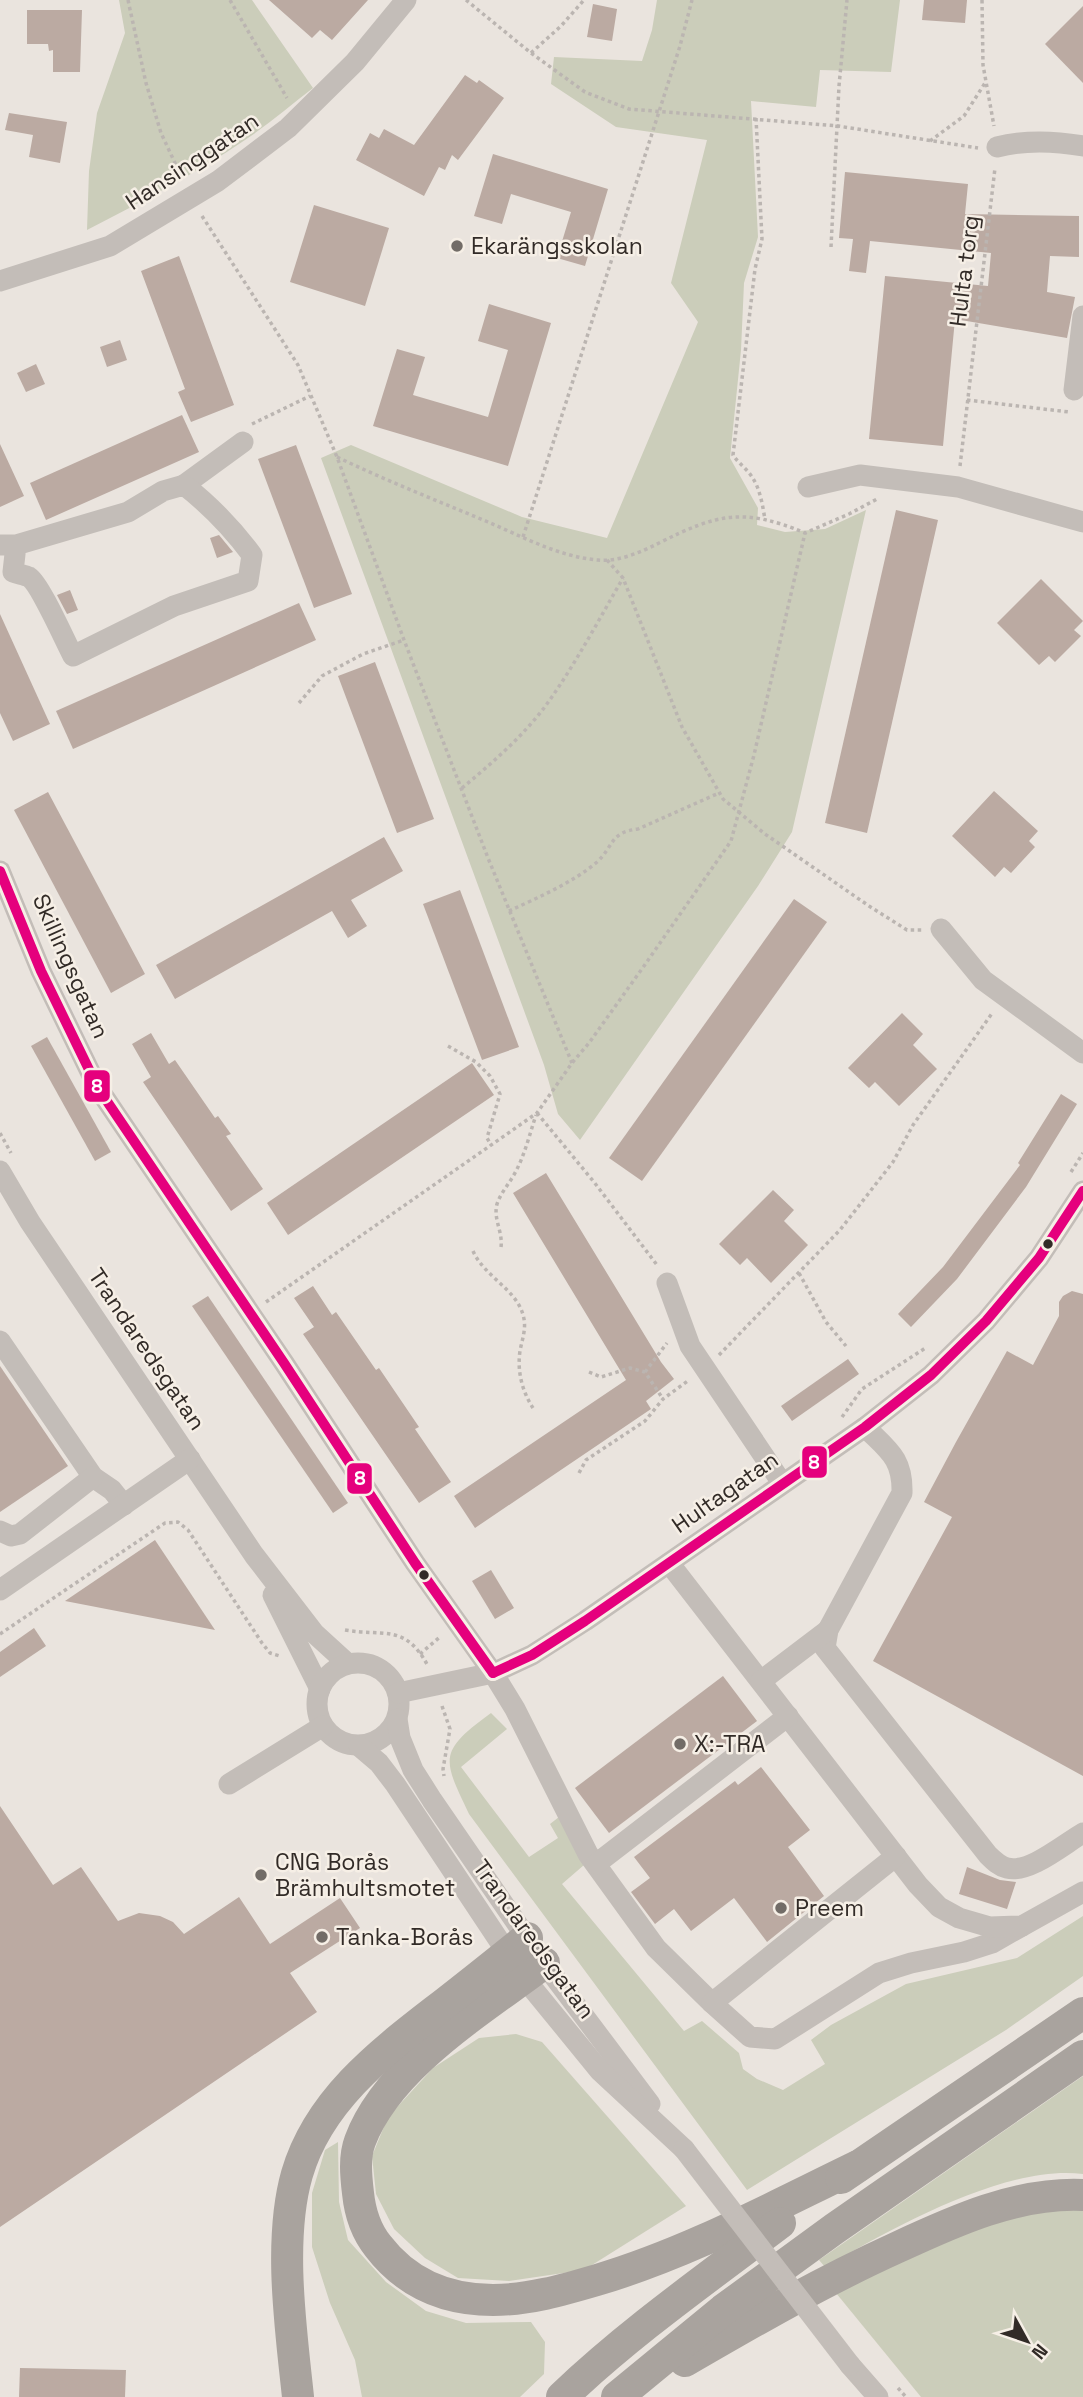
<svg xmlns="http://www.w3.org/2000/svg" width="1083" height="2397" viewBox="0 0 1083 2397" font-family="'Space Grotesk',sans-serif">
<style>
.green{fill:#cbcdba}
.building{fill:#bbaaa2}
.lines{fill:none;stroke-linecap:round;stroke-linejoin:round}
.path{stroke:#bbb5b1;stroke-width:3.5;stroke-dasharray:3.5 3.5;stroke-linecap:butt}
.minor{stroke:#c3bdb8;stroke-width:21}
.highway{stroke:#a9a39e;stroke-width:32}
.minor-bridge{stroke:#c3bdb8;stroke-width:21}
.bus-1-casing{stroke:#f6efe6;stroke-width:16}
.bus-1{stroke:#e5007d;stroke-width:10}
.poi-dot{fill:#726c67;stroke:#f6efe6;stroke-width:2.5}
.bus-dot{fill:#322b27;stroke:#f6efe6;stroke-width:2.5}
.labels{text-anchor:middle;stroke-width:5;stroke-linejoin:round;paint-order:stroke}
.street-label{font-size:23px;fill:#322b27;stroke:#f6efe6}
.poi-label{font-size:23px;fill:#322b27;stroke:#f6efe6;text-anchor:start}
.line-badge{stroke:#f6efe6;stroke-width:2.5}
.badge-label{font-size:19px;text-anchor:middle;font-weight:bold;fill:#fff}
</style>
<rect width="100%" height="100%" fill="#eae4de"/>
<!-- green -->
<g class="green">
<path d="M119,0h133l61,88c-22,17 -44,36 -68,52 -50,34 -104,62 -158,90l2,-59 8,-58 28,-80z"/>
<polygon points="657,0 900,0 891,72 820,70 816,107 751,101 758,237 744,283 741,350 730,458 758,508 757,525 785,532 825,529 866,510 792,832 758,886 580,1140 558,1114 544,1065 321,458 351,445 522,517 607,538 698,322 671,283 707,140 616,127 551,84 554,57 642,61 652,30"/>
<path d="M491,1713l16,16 -46,38 68,90 29,-19 -8,-14 9,-7 25,48 -22,19 122,147 18,-10 37,32 4,16 14,10 26,11 42,-26 -14,-24 20,-15 75,-41 111,-26 66,-42v60l-77,54 -259,160 -278,-376c-26,-55 -32,-62 22,-101z"/>
<polygon points="516,2034 542,2042 686,2206 584,2270 509,2281 458,2278 425,2258 394,2229 376,2194 372,2156 388,2117 433,2068 479,2038"/>
<path d="M1083,2076v98c-77,-10 -192,55 -258,93l-6,-7z"/>
<polygon points="338,2142 339,2202 348,2240 386,2282 426,2311 466,2323 531,2322 545,2342 544,2374 520,2397 362,2397 355,2360 330,2303 312,2247 312,2193 325,2150"/>
<polygon points="1083,2209 1083,2397 921,2397 836,2293 916,2247 1038,2210"/>
</g>
<!-- building -->
<g class="building">
<polygon points="269,0 368,0 332,40 320,30 312,38"/>
<polygon points="924,0 967,0 965,23 922,20"/>
<polygon points="593,4 617,9 612,41 587,37"/>
<polygon points="1083,6 1083,83 1045,44"/>
<polygon points="27,10 82,10 80,72 53,72 53,50 49,51 48,44 27,44"/>
<polygon points="465,75 477,83 479,80 504,98 458,160 452,155 445,170 439,167 424,196 356,160 370,133 379,138 384,129 414,145"/>
<polygon points="9,113 67,122 60,163 29,157 33,135 5,130"/>
<polygon points="493,154 608,189 585,266 557,258 571,212 511,194 502,224 474,216"/>
<polygon points="845,172 968,184 965,214 1079,216 1079,257 1050,256 1047,292 1075,297 1067,338 955,319 943,446 869,439 885,276 988,286 991,253 870,241 866,273 849,271 853,239 839,238"/>
<polygon points="314,205 389,228 365,306 290,282"/>
<polygon points="179,256 234,405 191,422 178,392 185,389 141,271"/>
<polygon points="489,304 551,323 508,466 373,426 397,349 425,357 413,395 488,417 508,350 478,341"/>
<polygon points="120,340 127,360 107,367 100,347"/>
<polygon points="36,364 45,384 26,392 17,373"/>
<polygon points="182,415 199,452 46,520 30,483"/>
<polygon points="0,444 24,496 0,507"/>
<polygon points="296,445 352,594 314,608 258,459"/>
<polygon points="896,510 938,520 867,833 825,823"/>
<polygon points="219,535 233,552 217,558 210,538"/>
<polygon points="1041,579 1083,621 1074,630 1081,636 1055,662 1049,656 1039,665 997,623"/>
<polygon points="70,590 78,610 67,614 57,595"/>
<polygon points="299,603 316,640 73,749 56,711"/>
<polygon points="0,614 50,724 13,741 0,713"/>
<polygon points="375,662 434,819 397,833 338,676"/>
<polygon points="994,791 1038,831 1029,841 1035,847 1011,873 1004,867 995,877 952,836"/>
<polygon points="48,792 145,974 111,993 14,810"/>
<polygon points="384,837 403,871 351,900 367,926 348,938 332,911 175,999 156,965"/>
<polygon points="460,890 519,1047 482,1060 423,904"/>
<polygon points="794,899 827,922 642,1181 609,1158"/>
<polygon points="902,1013 923,1034 913,1045 937,1069 899,1106 875,1082 869,1088 848,1068"/>
<polygon points="151,1033 169,1064 175,1060 215,1118 218,1116 231,1134 226,1136 263,1189 231,1211 143,1082 151,1077 132,1044"/>
<polygon points="47,1037 111,1152 95,1161 31,1046"/>
<polygon points="472,1063 494,1095 288,1235 267,1203"/>
<polygon points="1061,1094 1077,1104 1026,1187 957,1279 911,1327 898,1314 943,1267 1020,1165 1018,1163"/>
<polygon points="546,1173 661,1362 674,1379 646,1401 651,1409 475,1528 454,1496 626,1380 513,1193"/>
<polygon points="773,1190 794,1210 784,1221 808,1245 771,1283 747,1258 740,1265 719,1244"/>
<polygon points="313,1286 332,1315 336,1312 376,1370 379,1368 419,1427 415,1429 451,1482 419,1503 303,1334 314,1327 294,1298"/>
<polygon points="1072,1291 1083,1294 1083,1776 873,1661 952,1517 924,1502 956,1442 1007,1351 1033,1365 1059,1316 1059,1302 1063,1296"/>
<polygon points="208,1296 348,1503 333,1513 192,1306"/>
<polygon points="848,1359 859,1374 792,1421 781,1406"/>
<polygon points="0,1366 68,1466 0,1512"/>
<polygon points="155,1540 215,1630 65,1601"/>
<polygon points="491,1570 514,1608 495,1619 472,1581"/>
<polygon points="34,1628 46,1646 0,1677 0,1652"/>
<polygon points="723,1676 757,1721 609,1833 575,1788"/>
<polygon points="761,1767 810,1830 788,1847 824,1896 767,1942 734,1898 691,1931 674,1909 655,1924 631,1892 650,1878 634,1857 735,1781 738,1785"/>
<polygon points="0,1806 53,1885 81,1867 118,1921 139,1913 160,1916 173,1922 184,1934 239,1897 270,1944 340,1898 360,1928 290,1973 317,2012 0,2227"/>
<polygon points="967,1867 1000,1880 1016,1882 1007,1909 959,1894"/>
<polygon points="20,2368 126,2370 125,2397 19,2397"/>
</g>
<g class="lines">
<!-- path -->
<g class="path">
<polyline points="128,0 146,83 161,133 182,178"/>
<polyline points="230,0 287,98"/>
<polyline points="466,0 531,53 585,92 629,109 838,126 978,148"/>
<polyline points="982,0 983,65 994,126"/>
<polyline points="531,53 561,26 584,0"/>
<path d="M756,118l6,121 -7,30 -22,186c6,9 14,14 19,22 8,11 11,30 13,43"/>
<polyline points="930,141 964,116 985,83"/>
<polyline points="202,216 298,365 337,457 404,640 488,858 572,1063"/>
<polyline points="831,247 839,86 847,0"/>
<polyline points="967,400 1069,412"/>
<polyline points="252,424 310,396"/>
<path d="M337,457c50,24 101,44 151,65 35,15 72,35 110,38 21,2 43,-8 61,-17 58,-29 84,-36 146,-10l44,-19 28,-15"/>
<polyline points="960,466 995,168"/>
<polyline points="523,537 680,46 692,0"/>
<polyline points="607,560 623,578 682,727 723,799 765,834 869,906 907,930 922,930"/>
<polyline points="299,703 322,676 363,654 404,640"/>
<path d="M462,788c29,-24 59,-50 82,-80 30,-41 54,-87 79,-130"/>
<path d="M509,911c28,-13 65,-29 88,-49 17,-16 13,-30 41,-33l81,-36"/>
<polyline points="448,1046 476,1062 490,1076 500,1094 487,1138 491,1145"/>
<polyline points="537,1113 594,1182 657,1265"/>
<polyline points="0,1133 11,1153"/>
<polyline points="1071,1172 1083,1153"/>
<path d="M501,1247c2,-15 -8,-28 -4,-43 4,-12 13,-21 19,-33 9,-17 14,-38 20,-56"/>
<path d="M473,1251c12,27 46,39 51,68 2,11 -2,21 -4,32 -3,20 2,40 13,57"/>
<polyline points="799,1273 826,1322 846,1346"/>
<polyline points="266,1302 537,1113 572,1063 589,1043 644,966 731,841 754,755 805,533"/>
<polyline points="719,1355 840,1230 893,1162 913,1125 993,1012"/>
<polyline points="589,1372 601,1377 630,1368 645,1372 663,1399"/>
<polyline points="645,1372 667,1343"/>
<polyline points="842,1417 862,1389 927,1347"/>
<polyline points="579,1473 586,1460 645,1421 663,1399 689,1380"/>
<path d="M345,1630c39,7 60,-7 83,36"/>
<polyline points="0,1634 165,1523 178,1522 188,1530 262,1643 270,1653 280,1656"/>
<polyline points="420,1654 441,1636"/>
<polyline points="442,1706 450,1729 443,1769 444,1776"/>
<polyline points="898,2388 906,2397"/>
</g>
<!-- minor -->
<g class="minor">
<path d="M997,147c27,-7 58,-6 86,-1"/>
<polyline points="0,281 110,246 218,181 288,128 355,62 406,0"/>
<polyline points="1074,390 1083,316"/>
<polyline points="184,485 243,442"/>
<polyline points="808,487 860,475 958,487 1083,522"/>
<path d="M0,545h16l112,-33 35,-21 21,-6c27,21 48,43 68,70l-4,26 -74,25 -101,50c-8,-15 -33,-72 -44,-79 -4,-2 -11,-3 -16,-5l3,-27"/>
<polyline points="0,871 41,971 98,1088 284,1363 415,1563 493,1673 515,1709 588,1854 656,1948 712,2003 750,2037 775,2039 879,1973 911,1963 964,1952 992,1943 1022,1926"/>
<polyline points="941,929 983,980 1083,1053"/>
<polyline points="0,1171 30,1222 254,1555 314,1633 348,1664"/>
<polyline points="667,1283 690,1346 782,1483"/>
<polyline points="0,1341 93,1477 112,1490 124,1505"/>
<path d="M865,1427c23,23 38,31 37,66l-74,137 -3,18 163,207c6,6 11,11 19,13 22,6 57,-24 76,-35"/>
<polyline points="0,1531 11,1536 20,1534 93,1477"/>
<polyline points="669,1563 918,1885 939,1907 959,1918 990,1927 1022,1926 1083,1892"/>
<polyline points="0,1590 190,1459"/>
<polyline points="273,1595 320,1689"/>
<circle cx="358" cy="1704" r="41"/>
<polyline points="761,1681 828,1630"/>
<polyline points="398,1693 493,1673 532,1655 585,1621 865,1427 931,1375 986,1321 1039,1258 1083,1191"/>
<polyline points="397,1719 400,1738 413,1770 432,1800 544,1963 650,2104"/>
<polyline points="359,1746 379,1763 395,1784 524,1978 600,2071 684,2149"/>
<polyline points="229,1784 323,1726"/>
<polyline points="596,1864 788,1716"/>
<polyline points="712,2003 896,1856"/>
<polyline points="850,2365 878,2397"/>
</g>
<!-- highway -->
<g class="highway">
<path d="M544,1963c-62,47 -156,103 -184,178 -6,16 -4,35 -2,52 2,20 8,38 20,53 29,38 68,54 115,54 35,0 70,-10 104,-20 91,-27 176,-73 261,-114"/>
<polyline points="841,2178 1083,2013"/>
<path d="M685,2361c69,-40 138,-80 211,-113 58,-27 121,-56 187,-53"/>
<path d="M298,2397c-7,-67 -20,-157 -1,-223 21,-72 81,-119 138,-163 31,-24 61,-48 92,-73"/>
<path d="M562,2397c67,-64 144,-118 218,-174"/>
<polyline points="617,2397 723,2310 834,2229 1083,2056"/>
</g>
<!-- minor-bridge -->
<polyline class="minor-bridge" points="684,2149 850,2365"/>
<!-- bus-1 casing -->
<g class="bus-1-casing">
<g id="bus-1">
<polyline points="0,871 41,971 98,1088 284,1363 415,1563 493,1673"/>
<polyline points="493,1673 532,1655 585,1621 865,1427 931,1375 986,1321 1039,1258 1083,1191"/>
</g>
</g>
<!-- bus-1 -->
<use href="#bus-1" class="bus-1"/>
</g>
<!-- markers -->
<g class="poi-dot">
<circle cx="457" cy="246" r="7"/>
<circle cx="680" cy="1744" r="7"/>
<circle cx="261" cy="1875" r="7"/>
<circle cx="781" cy="1908" r="7"/>
<circle cx="322" cy="1937" r="7"/>
</g>
<g class="bus-dot">
<circle cx="1048" cy="1244" r="6"/>
<circle cx="424" cy="1575" r="6"/>
</g>
<g class="labels">
<!-- street labels -->
<g class="street-label">
<text transform="translate(192 161) rotate(-34)" y="8">Hansinggatan</text>
<text transform="translate(964 271) rotate(-83)" y="8">Hulta torg</text>
<text transform="translate(71 966) rotate(66)" y="8">Skillingsgatan</text>
<text transform="translate(147 1349) rotate(56)" y="8">Trandaredsgatan</text>
<text transform="translate(725 1492) rotate(-35)" y="8">Hultagatan</text>
<text transform="translate(534 1939) rotate(54)" y="8">Trandaredsgatan</text>
</g>
<!-- poi labels -->
<g class="poi-label">
<text x="471" y="254">Ekarängsskolan</text>
<text x="694" y="1752">X:-TRA</text>
<text x="275" y="1870">CNG Borås<tspan x="275" dy="26">Brämhultsmotet</tspan></text>
<text x="795" y="1916">Preem</text>
<text x="336" y="1945">Tanka-Borås</text>
</g>
</g>
<g class="line-badge">
<rect x="83" y="1069" width="28" height="34" rx="7" fill="#e5007d"/>
<rect x="801" y="1445" width="27" height="34" rx="7" fill="#e5007d"/>
<rect x="346" y="1462" width="27" height="33" rx="7" fill="#e5007d"/>
</g>
<g class="badge-label">
<text x="97" y="1093">8</text>
<text x="814" y="1469">8</text>
<text x="360" y="1485">8</text>
</g>
<!-- north arrow -->
<g transform="translate(1027 2341) rotate(130)" stroke="#f6efe6" stroke-width="5" paint-order="stroke">
<path d="M0-5L12 26L0 18L-12 26Z" fill="#322b27"/>
<text y="-10" font-size="19" font-weight="bold" text-anchor="middle" fill="#322b27">N</text>
</g>
</svg>
